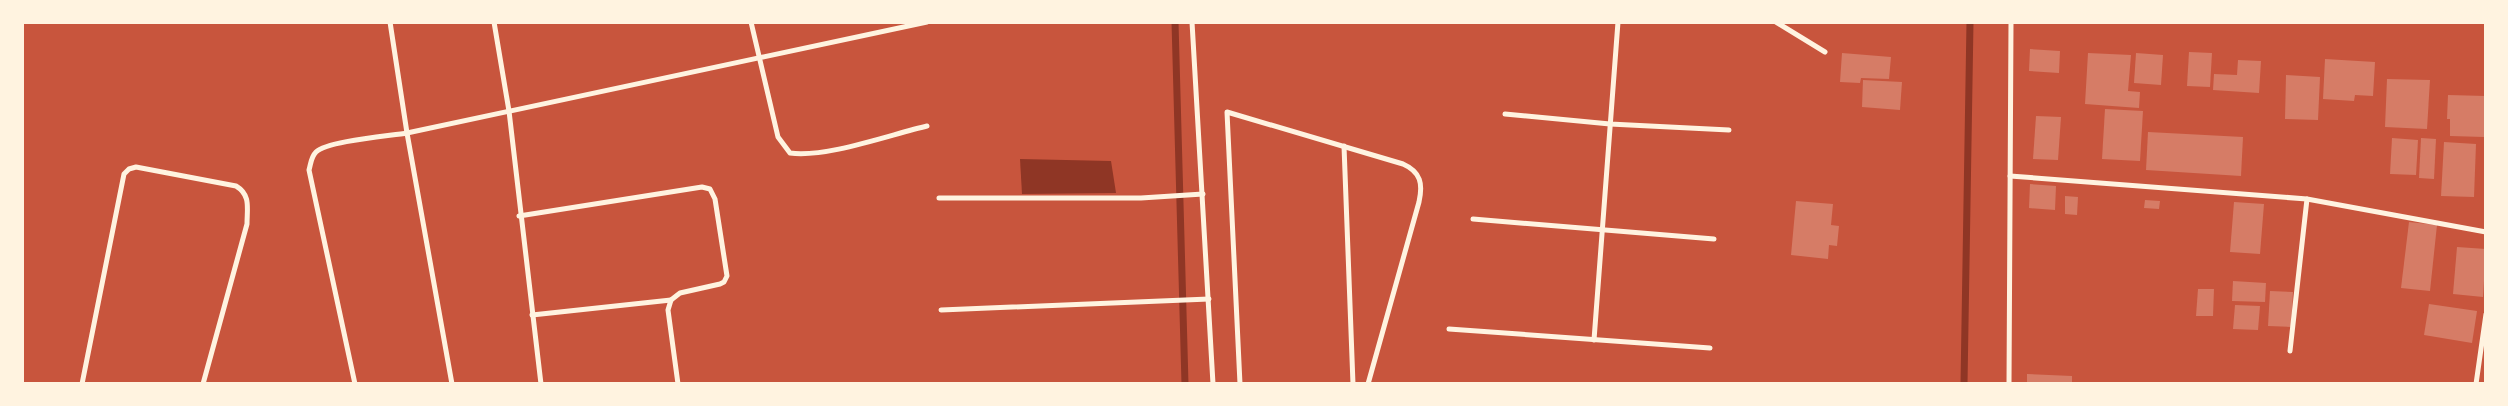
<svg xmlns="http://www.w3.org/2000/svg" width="2508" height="406" viewBox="0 0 2508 406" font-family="'Zilla Slab',serif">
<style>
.water{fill:#8f3625}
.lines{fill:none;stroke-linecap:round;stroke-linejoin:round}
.stream{stroke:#8f3625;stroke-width:7}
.building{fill:#d67c66}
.minor{stroke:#fff3e0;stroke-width:5}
</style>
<rect width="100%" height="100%" fill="#c8553d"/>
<!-- water -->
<polygon class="water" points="1020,159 1111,161 1116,193 1022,194"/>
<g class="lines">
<!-- stream -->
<g class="stream">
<polyline points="1175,22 1185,384"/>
<polyline points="1964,384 1970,22"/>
</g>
</g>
<!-- building -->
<g class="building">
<polygon points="2030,49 2060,51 2059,73 2029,71"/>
<polygon points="2189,52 2212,53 2210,87 2187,86"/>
<polygon points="1842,53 1891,57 1889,79 1861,78 1860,83 1840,82"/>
<polygon points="2088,53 2131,55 2128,91 2140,92 2139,108 2085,104"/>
<polygon points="2136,53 2163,55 2161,85 2134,83"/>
<polygon points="2325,59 2375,62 2373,96 2355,95 2354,101 2323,99"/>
<polygon points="2238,60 2261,61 2259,93 2213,90 2214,74 2237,75"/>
<polygon points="2286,75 2320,77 2318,120 2285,119"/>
<polygon points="2387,79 2430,80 2427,129 2385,127"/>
<polygon points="1863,80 1902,82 1900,110 1862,107"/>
<polygon points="2448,95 2486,96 2484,137 2450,136 2450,119 2447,119"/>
<polygon points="2105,109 2143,111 2140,161 2102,159"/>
<polygon points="2036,116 2061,117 2058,160 2033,159"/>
<polygon points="2148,132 2243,137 2241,176 2146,170"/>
<polygon points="2392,138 2418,140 2416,175 2390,174"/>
<polygon points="2421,138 2436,139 2434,179 2419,178"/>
<polygon points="2444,142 2476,144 2474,197 2441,196"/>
<polygon points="2030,184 2056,186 2055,210 2029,208"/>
<polygon points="2065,196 2078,197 2077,215 2065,214"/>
<polygon points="2145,200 2160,201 2159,209 2144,208"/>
<polygon points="1796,201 1833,204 1831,225 1839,226 1837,246 1829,245 1828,259 1791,255"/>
<polygon points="2234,202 2264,204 2260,254 2230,252"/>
<polygon points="2409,222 2437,225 2430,291 2401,288"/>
<polygon points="2457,247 2486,249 2483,297 2453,294"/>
<polygon points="2233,281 2266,283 2265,302 2232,301"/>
<polygon points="2198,289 2214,289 2213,316 2196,316"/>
<polygon points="2270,291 2293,292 2291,327 2268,326"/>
<polygon points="2429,304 2477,311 2472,343 2424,335"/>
<polygon points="2235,305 2260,306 2258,330 2233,329"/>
<polygon points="2027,374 2072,376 2072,384 2027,384"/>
</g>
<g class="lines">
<!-- minor -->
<g class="minor">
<polyline points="390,22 407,133 452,384"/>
<polyline points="494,22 509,111 541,384"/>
<path d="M751,22l27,115 12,16c36,5 99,-18 137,-27"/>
<polyline points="1192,22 1213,384"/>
<polyline points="1776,22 1825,52"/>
<polyline points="1505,114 1610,124 1729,130"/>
<polyline points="1344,146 1353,384"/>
<polyline points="2010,176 2307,199 2486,232"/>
<polyline points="939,198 1141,198 1203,194"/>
<polyline points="519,216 702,187 710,189 715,199 727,276 724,282 720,284 680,293 671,300 668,310 678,384"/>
<polyline points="1473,219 1714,239"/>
<polyline points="941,310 1209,299"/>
<polyline points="532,315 671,300"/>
<polyline points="1449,329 1710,348"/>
<polyline points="1594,340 1618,22"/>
<polyline points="2290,351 2307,199"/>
<path d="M82,384l42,-210 5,-5 7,-2 100,19c15,9 11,22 11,38l-44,160"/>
<path d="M355,384l-46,-214c2,-7 2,-13 7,-18 11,-11 73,-16 91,-19l520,-111"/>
<path d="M1240,384l-13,-272 176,52c18,8 20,20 16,38l-51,182"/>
<polyline points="2009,384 2011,22"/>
<polyline points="2476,384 2486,314"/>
</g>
</g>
<!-- border -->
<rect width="2508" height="406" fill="none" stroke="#fff3e0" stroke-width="48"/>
</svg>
